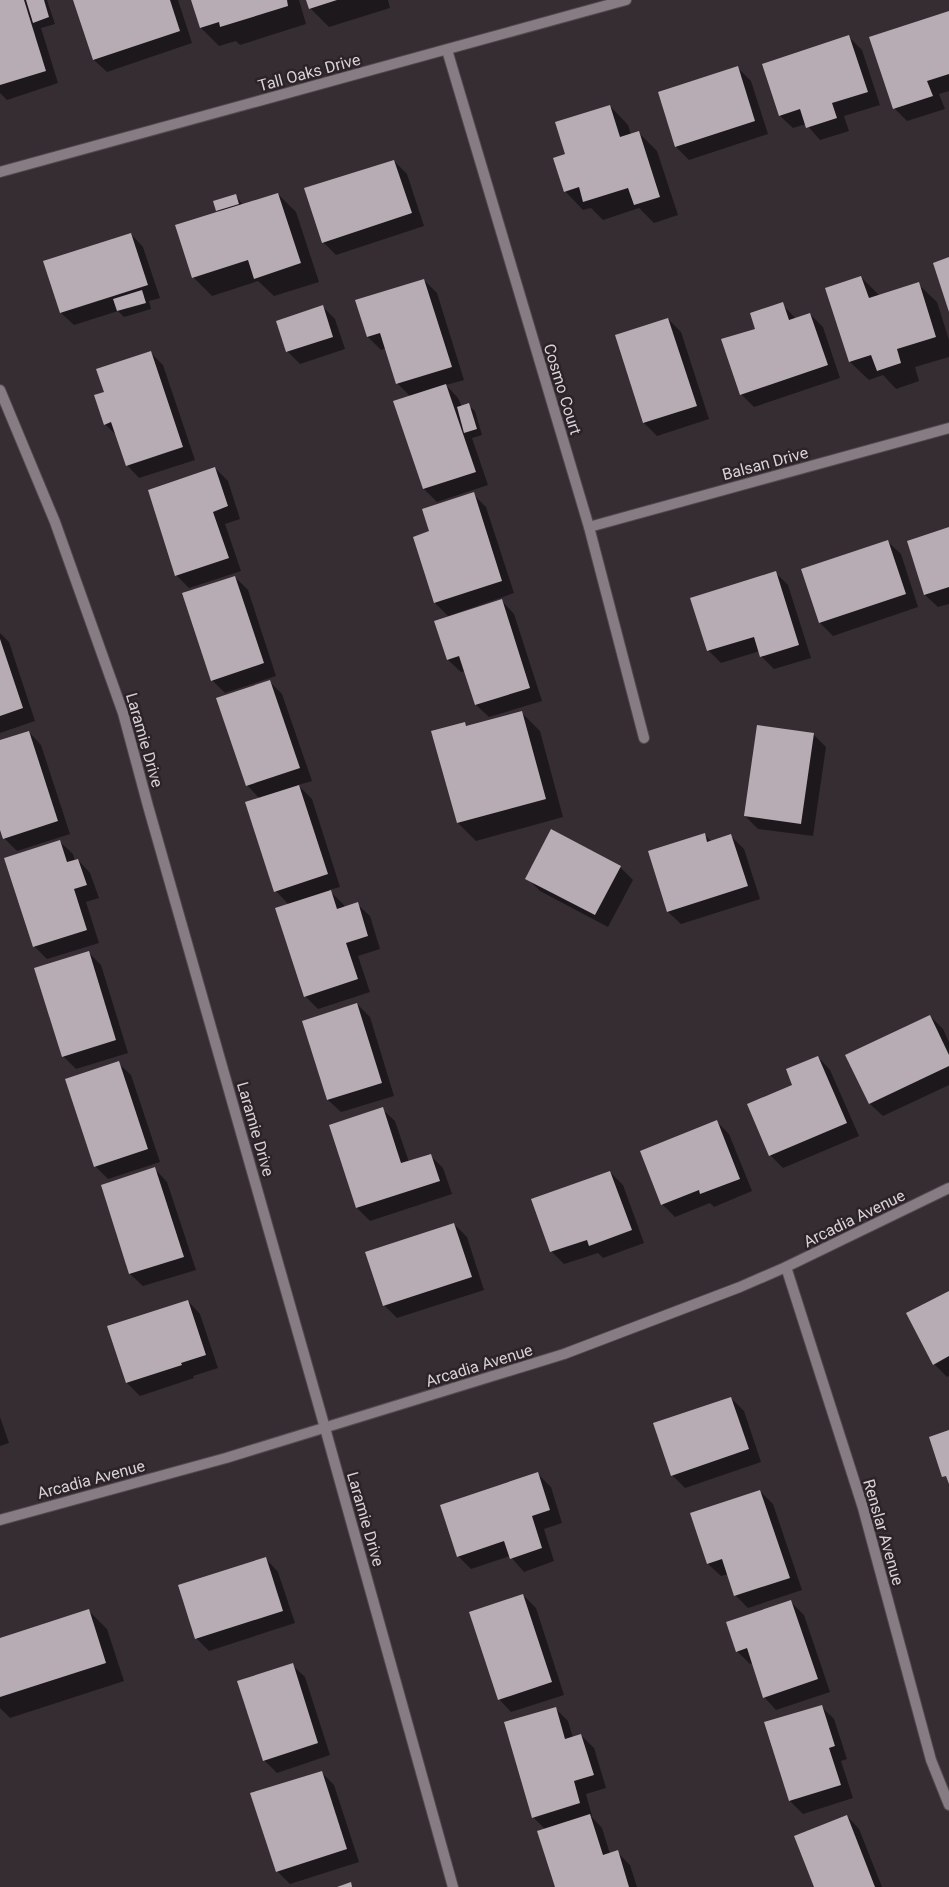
<svg xmlns="http://www.w3.org/2000/svg" width="949" height="1887" viewBox="0 0 949 1887" font-family="Roboto,sans-serif">
<style>
.shadow{fill:#0007}
.building{fill:#b8acb4}
.lines{fill:none;stroke-linecap:round;stroke-linejoin:round}
.street-casing{stroke:#524a4f;stroke-width:12}
.street{stroke:#887c84;stroke-width:10}
.labels{text-anchor:middle;stroke-width:5;stroke-linejoin:round;paint-order:stroke}
.street-label{font-size:16px;fill:#d8d2d6;stroke:#2c2329}
</style>
<rect width="100%" height="100%" fill="#362d33"/>
<!-- shadow -->
<g class="shadow">
<polygon points="0,0 47,0 55,24 41,28 58,83 7,100 0,93"/>
<polygon points="75,0 178,0 192,43 107,72 94,60"/>
<polygon points="192,0 299,0 306,24 240,45 236,41 219,46 201,28"/>
<polygon points="308,0 388,0 390,8 329,27 310,8"/>
<polygon points="949,13 949,91 939,94 945,109 907,121 894,108"/>
<polygon points="849,37 862,50 880,105 844,116 849,131 820,140 806,124 793,128 780,116"/>
<polygon points="738,68 751,81 768,134 689,160 676,147 659,93"/>
<polygon points="610,106 628,125 631,135 639,133 657,151 678,215 654,223 639,208 603,220 591,208 583,210 565,191 567,155"/>
<polygon points="394,161 407,174 424,226 336,255 323,242"/>
<polygon points="278,194 296,212 319,282 274,296 258,281 212,296 193,277 220,212 217,210 236,196 243,205"/>
<polygon points="131,234 143,247 160,298 149,301 151,309 124,317 118,311 74,325 61,313"/>
<polygon points="861,277 880,296 918,284 937,302 949,340 949,357 915,367 919,381 896,389 883,375 869,380 850,362 826,289"/>
<polygon points="424,280 437,293 464,380 446,385 458,398 462,407 468,405 475,411 482,435 472,438 488,485 437,502 424,489 395,402 411,397 397,383 386,348 381,350 368,337 357,301"/>
<polygon points="782,304 796,319 810,314 823,327 840,378 754,407 741,394 756,329"/>
<polygon points="322,306 335,319 345,349 300,364 287,351"/>
<polygon points="668,319 681,332 709,419 657,436 644,423 616,336"/>
<polygon points="150,352 163,365 195,460 139,478 127,465 117,436 105,424 106,393"/>
<polygon points="215,468 228,481 240,519 225,524 241,571 189,588 176,575"/>
<polygon points="473,494 486,507 514,593 448,616 435,603 414,538 431,532"/>
<polygon points="949,529 949,604 938,607 925,595"/>
<polygon points="888,542 901,554 918,607 833,636 820,623 803,569"/>
<polygon points="775,572 788,585 811,658 774,669 761,656 760,651 721,663 708,650"/>
<polygon points="235,577 248,590 276,676 225,693 212,680"/>
<polygon points="502,601 514,614 542,701 489,717 476,705 465,671 461,672 448,660"/>
<polygon points="0,633 9,642 35,721 0,733"/>
<polygon points="269,681 282,694 312,781 298,785 312,799 340,887 329,890 344,905 345,908 357,904 370,916 380,949 358,956 370,992 318,1009 305,996 289,905 276,891 260,799 247,785"/>
<polygon points="521,712 540,731 563,817 476,841 458,823 464,723 468,727"/>
<polygon points="29,732 41,745 70,834 17,851 4,838 0,826 0,742"/>
<polygon points="813,734 826,747 813,836 758,829 745,816"/>
<polygon points="705,835 712,842 731,836 744,849 760,899 681,924 668,912 650,852"/>
<polygon points="60,842 73,854 75,861 78,860 90,873 99,898 86,902 99,943 47,959 34,946"/>
<polygon points="620,867 633,880 608,927 540,891 527,878"/>
<polygon points="88,952 101,965 128,1053 76,1069 63,1056"/>
<polygon points="357,1004 370,1017 394,1096 341,1112 328,1100"/>
<polygon points="930,1016 943,1029 949,1042 949,1085 883,1116 870,1104 847,1056"/>
<polygon points="818,1057 830,1070 859,1136 783,1168 770,1155 794,1086"/>
<polygon points="118,1063 131,1075 160,1162 108,1179 95,1166"/>
<polygon points="382,1109 395,1121 409,1162 430,1155 443,1168 452,1194 370,1221 357,1208 330,1126"/>
<polygon points="716,1121 729,1134 752,1191 714,1207 710,1203 675,1217 662,1204"/>
<polygon points="155,1169 167,1182 196,1270 143,1286 130,1274"/>
<polygon points="610,1172 623,1185 644,1243 603,1258 598,1253 564,1264 552,1252 533,1199"/>
<polygon points="454,1224 467,1237 484,1290 397,1318 384,1305"/>
<polygon points="949,1293 949,1376 947,1377 934,1364"/>
<polygon points="188,1301 200,1314 218,1368 193,1376 194,1378 140,1396 127,1383 109,1326"/>
<polygon points="731,1398 744,1411 761,1462 685,1488 672,1475"/>
<polygon points="0,1417 9,1443 0,1446"/>
<polygon points="538,1474 551,1487 562,1523 544,1529 554,1561 524,1572 510,1556 471,1569 458,1556"/>
<polygon points="760,1491 773,1504 802,1590 748,1608 735,1595 729,1574 721,1576 708,1564 692,1513"/>
<polygon points="266,1559 278,1572 295,1623 209,1651 196,1638"/>
<polygon points="523,1595 536,1608 564,1695 511,1712 499,1699"/>
<polygon points="791,1602 804,1615 830,1692 776,1710 764,1697 753,1663 750,1664 737,1651"/>
<polygon points="88,1610 107,1629 124,1681 10,1718 0,1708 0,1639"/>
<polygon points="292,1665 305,1677 330,1755 277,1773 264,1760"/>
<polygon points="821,1706 834,1719 847,1759 841,1761 853,1798 803,1814 790,1801 766,1723"/>
<polygon points="555,1708 568,1721 573,1738 581,1735 594,1748 606,1788 586,1794 592,1816 591,1816 602,1828 610,1854 617,1852 630,1865 637,1887 556,1887 546,1830 533,1817"/>
<polygon points="321,1772 334,1785 359,1862 290,1884 277,1871"/>
<polygon points="847,1816 859,1829 882,1887 816,1887"/>
</g>
<!-- building -->
<g class="building">
<polygon points="0,0 24,0 46,71 0,85"/>
<polygon points="26,0 44,0 49,17 33,23"/>
<polygon points="73,0 170,0 180,31 93,60"/>
<polygon points="191,0 287,0 288,6 220,27 219,22 200,28"/>
<polygon points="306,0 337,0 309,9"/>
<polygon points="949,11 949,74 927,81 933,96 893,109 869,37"/>
<polygon points="849,35 868,92 832,103 837,118 806,128 800,109 779,116 762,64"/>
<polygon points="738,66 755,121 675,147 658,92"/>
<polygon points="610,105 620,137 639,131 660,197 634,205 628,188 583,202 579,187 564,192 553,158 565,154 555,122"/>
<polygon points="394,160 412,213 322,243 304,188"/>
<polygon points="278,193 301,263 254,279 248,260 192,278 175,225"/>
<polygon points="236,194 239,204 216,211 213,201"/>
<polygon points="131,233 148,285 60,313 43,261"/>
<polygon points="949,257 949,312 933,263"/>
<polygon points="861,276 869,298 919,282 936,337 897,349 901,363 877,371 871,355 849,362 825,288"/>
<polygon points="424,279 452,367 396,384 380,333 367,337 355,300"/>
<polygon points="142,290 146,303 117,311 113,299"/>
<polygon points="783,302 789,320 810,313 828,365 740,395 721,339 755,329 750,313"/>
<polygon points="323,305 333,337 286,352 276,321"/>
<polygon points="668,318 697,406 643,423 615,335"/>
<polygon points="151,351 183,447 126,466 111,422 104,425 94,395 104,392 96,369"/>
<polygon points="446,384 476,472 423,489 393,401"/>
<polygon points="469,403 477,429 464,433 457,407"/>
<polygon points="215,467 228,506 213,512 229,558 175,576 148,490"/>
<polygon points="474,492 502,581 434,603 413,537 429,531 422,509"/>
<polygon points="949,527 949,587 924,595 907,541"/>
<polygon points="888,540 906,594 819,623 801,569"/>
<polygon points="776,571 799,645 760,657 754,637 707,651 690,598"/>
<polygon points="235,576 264,663 211,681 182,593"/>
<polygon points="502,599 530,688 475,705 459,656 447,660 434,621"/>
<polygon points="0,639 23,708 0,716"/>
<polygon points="270,680 300,768 246,786 216,698"/>
<polygon points="522,711 546,799 457,823 431,731 465,722 466,726"/>
<polygon points="757,725 814,733 801,824 744,816"/>
<polygon points="29,731 58,821 3,839 0,830 0,740"/>
<polygon points="299,785 328,874 274,892 245,802"/>
<polygon points="551,829 621,866 595,915 525,879"/>
<polygon points="705,833 707,842 731,834 748,886 667,912 648,851"/>
<polygon points="60,840 67,862 78,859 87,885 74,889 87,930 33,947 4,858"/>
<polygon points="331,890 337,909 358,902 368,936 346,943 358,979 304,997 275,908"/>
<polygon points="89,951 116,1040 62,1057 34,968"/>
<polygon points="357,1003 382,1083 327,1100 302,1021"/>
<polygon points="930,1015 949,1055 949,1066 869,1104 845,1055"/>
<polygon points="818,1056 847,1123 769,1156 747,1104 792,1085 786,1069"/>
<polygon points="119,1061 148,1149 94,1167 65,1079"/>
<polygon points="383,1107 401,1163 431,1154 440,1181 356,1208 329,1125"/>
<polygon points="717,1120 740,1179 700,1194 699,1190 661,1205 640,1151"/>
<polygon points="155,1167 184,1257 129,1274 101,1185"/>
<polygon points="610,1171 632,1230 589,1246 587,1240 550,1252 531,1199"/>
<polygon points="454,1223 472,1277 383,1306 365,1252"/>
<polygon points="949,1291 949,1356 933,1365 906,1313"/>
<polygon points="188,1300 206,1355 181,1363 182,1365 126,1383 107,1326"/>
<polygon points="731,1397 749,1449 671,1476 653,1423"/>
<polygon points="949,1430 949,1484 946,1476 942,1477 929,1437"/>
<polygon points="538,1472 550,1510 532,1516 542,1548 510,1559 504,1541 457,1557 440,1505"/>
<polygon points="760,1490 790,1578 734,1596 722,1559 707,1564 690,1513"/>
<polygon points="266,1557 283,1611 195,1639 178,1585"/>
<polygon points="523,1594 552,1682 498,1700 469,1612"/>
<polygon points="791,1600 818,1679 763,1698 747,1648 736,1652 726,1622"/>
<polygon points="89,1609 106,1663 0,1697 0,1638"/>
<polygon points="293,1663 318,1743 263,1761 237,1681"/>
<polygon points="822,1705 835,1746 829,1748 841,1785 789,1801 764,1722"/>
<polygon points="556,1707 565,1739 581,1734 594,1775 574,1781 580,1803 532,1818 504,1722"/>
<polygon points="322,1771 347,1849 276,1872 250,1793"/>
<polygon points="590,1814 603,1855 618,1850 629,1887 555,1887 537,1831"/>
<polygon points="847,1815 875,1887 814,1887 794,1836"/>
<polygon points="351,1882 352,1887 337,1887"/>
</g>
<g class="lines">
<!-- street casing -->
<g class="street-casing">
<g id="street">
<polyline points="447,50 589,527 644,738"/>
<polyline points="0,172 626,0"/>
<polyline points="0,390 55,522 123,713 148,806 325,1428 453,1887"/>
<polyline points="589,527 949,428"/>
<polyline points="786,1267 863,1508 931,1760 949,1805"/>
<polyline points="0,1520 226,1458 564,1354 740,1287 786,1267 949,1188"/>
</g>
</g>
<!-- street -->
<use href="#street" class="street"/>
</g>
<g class="labels">
<!-- street labels -->
<g class="street-label">
<text transform="translate(309 72) rotate(-15)" y="6">Tall Oaks Drive</text>
<text transform="translate(563 389) rotate(73)" y="6">Cosmo Court</text>
<text transform="translate(765 463) rotate(-15)" y="6">Balsan Drive</text>
<text transform="translate(145 740) rotate(74)" y="6">Laramie Drive</text>
<text transform="translate(256 1129) rotate(74)" y="6">Laramie Drive</text>
<text transform="translate(854 1218) rotate(-26)" y="6">Arcadia Avenue</text>
<text transform="translate(479 1365) rotate(-17)" y="6">Arcadia Avenue</text>
<text transform="translate(91 1479) rotate(-15)" y="6">Arcadia Avenue</text>
<text transform="translate(366 1519) rotate(74)" y="6">Laramie Drive</text>
<text transform="translate(884 1532) rotate(74)" y="6">Renslar Avenue</text>
</g>
</g>
</svg>
